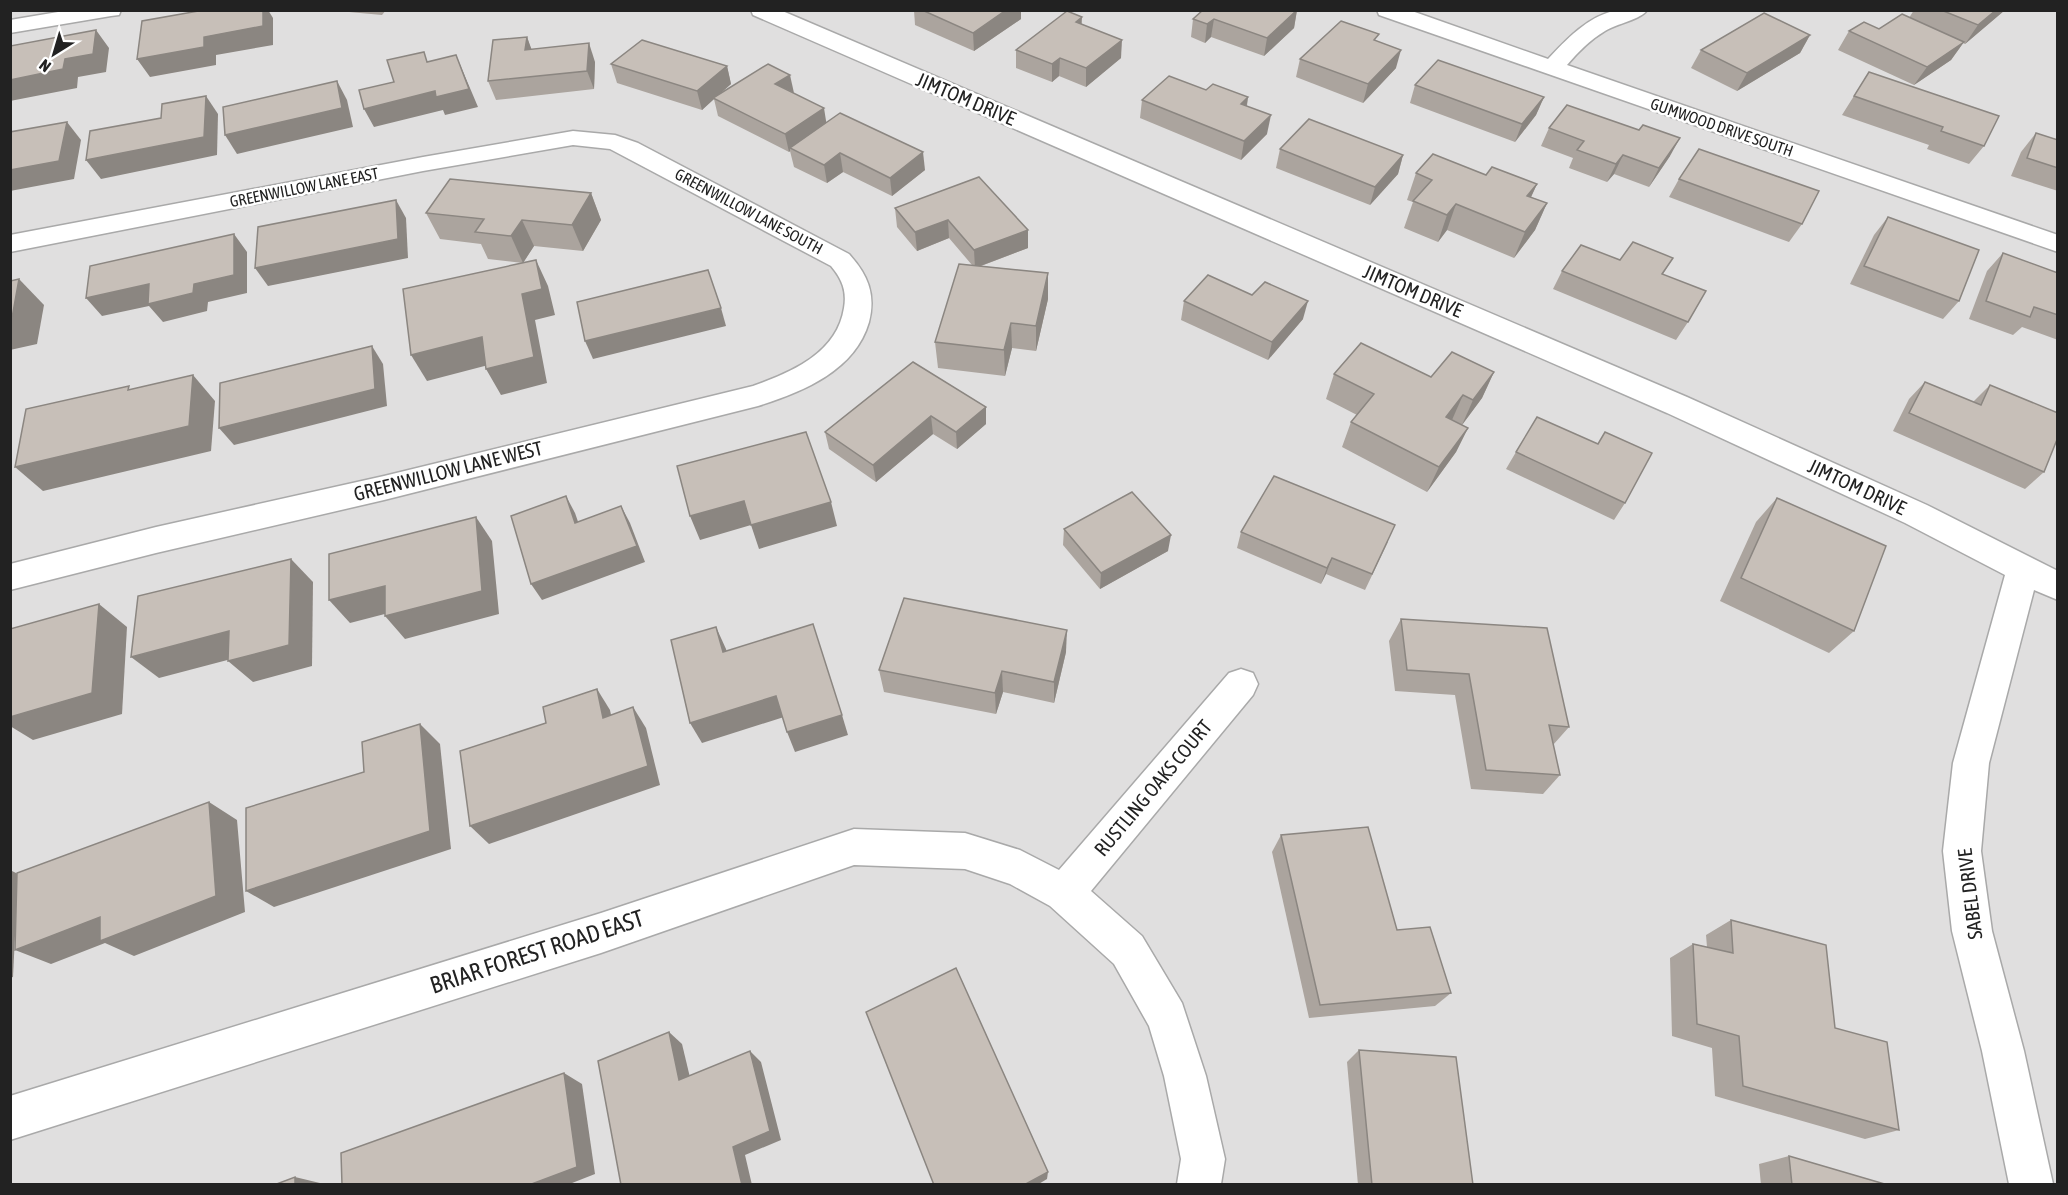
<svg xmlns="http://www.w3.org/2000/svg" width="2068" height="1195" viewBox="0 0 2068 1195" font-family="'Asap Condensed',sans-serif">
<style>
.residential{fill:#e0dfdf}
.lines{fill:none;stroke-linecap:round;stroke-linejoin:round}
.street-casing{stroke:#a9a9a9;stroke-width:3}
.street{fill:#fff;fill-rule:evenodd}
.wall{fill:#aba49e}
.shaded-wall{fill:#8b8681}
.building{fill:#c7bfb8;stroke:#8b8681;stroke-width:1.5}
.labels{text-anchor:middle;stroke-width:5;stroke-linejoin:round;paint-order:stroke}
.far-street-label{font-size:16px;fill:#222;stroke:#fff}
.street-label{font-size:20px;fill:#222;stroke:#fff}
.near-street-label{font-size:24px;fill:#222;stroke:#fff}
</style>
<rect width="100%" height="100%" fill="#f2efe9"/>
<!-- residential -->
<polygon class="residential" points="10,11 2057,11 2057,1184 11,1184"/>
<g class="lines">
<!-- street casing -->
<g class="street-casing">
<g id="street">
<polygon points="70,10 121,10 119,15 111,16 10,33 10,20"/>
<polygon points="751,10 780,10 1687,397 1927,505 2058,571 2058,600 2034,590 1989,763 1981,851 1992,931 2024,1051 2053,1184 2009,1184 1982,1051 1952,931 1943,851 1953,763 2005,575 1905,523 1667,413 753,15"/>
<path d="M1377,10h32l139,49c18,-19 39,-42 66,-48 10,-3 23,-1 33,-1 -5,9 -31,14 -42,21 -15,9 -27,21 -38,34l491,170v17l-679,-237z"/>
<path d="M573,131l42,4 23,8 211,111c19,21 27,40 20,68 -14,49 -67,70 -111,84l-374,94 -228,53 -146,37v-26l146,-37 228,-51 369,-90c39,-14 84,-33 91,-78 3,-17 -2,-29 -13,-42l-221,-117 -37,-4 -150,26 -413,81v-17l413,-78z"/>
<polygon points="1241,669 1253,673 1258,684 1253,695 1091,891 1142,936 1182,1003 1206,1076 1225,1159 1221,1184 1177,1184 1181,1159 1164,1076 1149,1026 1114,964 1050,906 1010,884 965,869 854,865 601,953 10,1140 10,1096 601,913 854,829 965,833 1020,850 1059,870 1229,673"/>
</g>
</g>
<!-- street -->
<use href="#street" class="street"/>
</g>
<!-- wall -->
<g class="wall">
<polygon points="348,10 386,10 382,15 349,12"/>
<polygon points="914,10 1021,10 1021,19 974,51 915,25"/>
<polygon points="1203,10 1297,10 1294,28 1264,56 1211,37 1205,43 1191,37 1193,19"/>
<polygon points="1914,10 2005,10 1965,44 1963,43 1951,60 1914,85 1838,50 1849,31 1879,29 1909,18"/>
<polygon points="1082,25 1121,58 1086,87 1059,76 1052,82 1016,68 1016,50"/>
<polygon points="1810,35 1800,53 1737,91 1691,68 1701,50"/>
<polygon points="527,37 531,49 595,62 594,89 496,100 488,81"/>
<polygon points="1377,41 1396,68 1363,103 1296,77 1300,59"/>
<polygon points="611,64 727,66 731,84 721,93 793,93 826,123 925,170 892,196 843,172 827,183 794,167 790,151 789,152 718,116 714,99 702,110 617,83"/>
<polygon points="1869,72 1984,146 1969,164 1927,149 1929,145 1842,115"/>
<polygon points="1415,85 1544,97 1536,115 1515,142 1410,103"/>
<polygon points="1206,90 1248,97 1247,106 1267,134 1241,160 1140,118 1142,100"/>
<polygon points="1549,128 1670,156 1649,187 1614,174 1607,182 1569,168 1573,158 1541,146"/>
<polygon points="2036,133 2058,140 2058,191 2011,176 2021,152"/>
<polygon points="1280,149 1403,155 1398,174 1370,205 1276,168"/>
<polygon points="1416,173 1486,175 1537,184 1531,197 1547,203 1535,230 1514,258 1447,230 1438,242 1404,228 1413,202 1407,200"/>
<polygon points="979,177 1028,248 981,266 1048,273 1048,299 1036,351 1012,348 1005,376 938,368 935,342 972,265 949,238 917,251 897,227 895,208"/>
<polygon points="1679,179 1802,224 1789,242 1669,197"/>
<polygon points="591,193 601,220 583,251 534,246 523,263 488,259 481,244 440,239 426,213"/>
<polygon points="1888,217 1959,301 1943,319 1850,284 1874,235"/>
<polygon points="2003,253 2058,273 2058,340 2022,327 2013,335 1969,319 1987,271"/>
<polygon points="1673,258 1663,274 1688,322 1676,340 1553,289 1562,271 1620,260"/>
<polygon points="1184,301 1303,319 1268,360 1181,320"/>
<polygon points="913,362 986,424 957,449 933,434 876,482 829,449 825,432"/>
<polygon points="1494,372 1482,398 1462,425 1468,428 1456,452 1427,492 1342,447 1351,422 1357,415 1326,399 1334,374 1431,377"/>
<polygon points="1925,382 1973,402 1990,385 2044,472 2025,489 1893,431 1909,399"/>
<polygon points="1605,432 1625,503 1614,520 1506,469 1516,452 1598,444"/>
<polygon points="1777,498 1854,631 1829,653 1720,601 1756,522"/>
<polygon points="1064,529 1168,551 1100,589 1063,545"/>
<polygon points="1241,532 1388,542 1365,590 1326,574 1321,584 1237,548"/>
<polygon points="1401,619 1569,727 1553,745 1560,775 1543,794 1471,789 1455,695 1395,691 1389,641"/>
<polygon points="1066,652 1054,703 1003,692 996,714 884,692 879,670"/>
<polygon points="1281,835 1397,930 1451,993 1435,1006 1309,1018 1272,852"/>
<polygon points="1731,920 1835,1028 1899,1130 1865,1139 1715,1096 1712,1048 1672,1036 1670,958 1693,944 1707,947 1706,935"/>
<polygon points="1359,1050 1473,1185 1358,1185 1347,1062"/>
<polygon points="1789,1156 1888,1185 1761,1185 1759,1164"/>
</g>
<!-- shaded-wall -->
<g class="shaded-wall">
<polygon points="263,10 268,10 273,18 273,45 216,55 216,65 150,77 137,59 204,37"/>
<polygon points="1006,10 1021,10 1021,19 974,51 973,33"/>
<polygon points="1297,10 1294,28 1264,56 1267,38"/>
<polygon points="1996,10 2005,10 1965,44 1978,25"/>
<polygon points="1082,17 1081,35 1076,22"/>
<polygon points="1214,19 1211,37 1205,43 1207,24"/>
<polygon points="96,30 109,48 106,72 78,77 77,88 10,101 10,80 65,59"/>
<polygon points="1810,35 1800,53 1737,91 1747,73"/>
<polygon points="527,37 534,56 525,50"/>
<polygon points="1122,40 1121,58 1086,87 1086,68"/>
<polygon points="1964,42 1951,60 1914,85 1927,67"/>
<polygon points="589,43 595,62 594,89 587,71"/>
<polygon points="1401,50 1396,68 1363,103 1368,84"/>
<polygon points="456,55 478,107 445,115 443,110 374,127 364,109"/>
<polygon points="1060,58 1059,76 1052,82 1052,64"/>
<polygon points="727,66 731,84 715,98 713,98 714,99 702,110 697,91"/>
<polygon points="790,75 794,93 775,84"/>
<polygon points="337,81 347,100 353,127 237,154 225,135"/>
<polygon points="206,96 218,114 217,155 101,179 86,160"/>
<polygon points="1248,97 1245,116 1241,104"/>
<polygon points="1544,97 1536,115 1515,142 1522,124"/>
<polygon points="824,108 827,127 790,148 790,151 789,152 785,134"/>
<polygon points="1271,115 1267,134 1241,160 1244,141"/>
<polygon points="67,122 81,140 74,179 10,191 10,170"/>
<polygon points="1680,138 1670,156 1649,187 1659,168"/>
<polygon points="923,152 925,170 892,196 890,178"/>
<polygon points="840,153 843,172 827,183 824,165"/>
<polygon points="1403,155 1398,174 1370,205 1375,187"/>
<polygon points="1623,155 1614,174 1607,182 1616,164"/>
<polygon points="1537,184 1525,210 1527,196"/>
<polygon points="591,193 601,220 583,251 572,225"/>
<polygon points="396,200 406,218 408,258 268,286 255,268"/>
<polygon points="1547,203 1535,230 1514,258 1525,232"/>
<polygon points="1456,204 1447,230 1438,242 1447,215"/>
<polygon points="522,220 534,246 523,263 511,236"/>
<polygon points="948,220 949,238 917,251 915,232"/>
<polygon points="1028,230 1028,248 975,268 974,250"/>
<polygon points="234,234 247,252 247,293 208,302 207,311 163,322 149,306 102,316 86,298 149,284 194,284"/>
<polygon points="536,260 548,286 555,315 535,320 547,383 501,395 486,369"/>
<polygon points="1048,273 1048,299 1036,351 1036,326"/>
<polygon points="19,279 44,305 37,344 10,350 10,319"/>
<polygon points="1308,301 1303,319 1268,360 1272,342"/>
<polygon points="721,308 726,326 593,359 585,341"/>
<polygon points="1011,323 1012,348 1005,376 1004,350"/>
<polygon points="482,337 496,363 427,381 411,355"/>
<polygon points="372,346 383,364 387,406 234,445 219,428"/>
<polygon points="1494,372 1482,398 1462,425 1473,400"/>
<polygon points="193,375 215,401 211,451 43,491 15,467"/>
<polygon points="1463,395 1452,420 1446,417"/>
<polygon points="986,407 986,424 957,449 956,432"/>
<polygon points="931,416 933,434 876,482 873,465"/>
<polygon points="1468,428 1456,452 1427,492 1439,467"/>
<polygon points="566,496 575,513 584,539 575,523"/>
<polygon points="744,501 831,502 837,526 759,549 751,525 700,540 690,516"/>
<polygon points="621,506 630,523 645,562 542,600 531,584"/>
<polygon points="476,517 492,541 499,614 405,639 385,616"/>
<polygon points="1171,535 1168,551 1100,589 1101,573"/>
<polygon points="1332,558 1326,574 1321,584 1327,568"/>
<polygon points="291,559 313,582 312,666 253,682 228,661"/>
<polygon points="385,586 404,609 350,623 329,600"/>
<polygon points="99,604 127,627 122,714 33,740 10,726 10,717"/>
<polygon points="716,627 726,649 732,674 723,652"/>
<polygon points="1067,630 1066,652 1054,703 1054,682"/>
<polygon points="229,631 254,653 159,678 131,657"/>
<polygon points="1002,671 1003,692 996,714 995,693"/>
<polygon points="597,689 610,710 616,738 603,718"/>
<polygon points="776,696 784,717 702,743 690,723"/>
<polygon points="633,707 646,728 660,785 489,844 470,826"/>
<polygon points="842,715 848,735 795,752 787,732"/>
<polygon points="420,724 440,744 451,849 274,907 246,891"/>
<polygon points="209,802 237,820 245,912 134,956 105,943 51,964 15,950"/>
<polygon points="10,870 18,874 13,977 10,978"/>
<polygon points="669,1032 682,1044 693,1090 679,1080"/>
<polygon points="750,1051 761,1062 781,1140 745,1155 752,1185 742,1185 733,1147"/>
<polygon points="564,1073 582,1084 595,1174 567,1185 529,1185"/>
<polygon points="1048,1172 1047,1179 1037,1185 1024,1185"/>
<polygon points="295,1177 324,1184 295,1185"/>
</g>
<!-- building -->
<g class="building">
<polygon points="204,10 263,10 263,26 204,37 204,47 137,59 142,21"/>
<polygon points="922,10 1006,10 973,33"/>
<polygon points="1203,10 1297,10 1267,38 1214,19 1207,24 1193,19"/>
<polygon points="1941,10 1996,10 1978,25"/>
<polygon points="1067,11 1082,17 1076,22 1122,40 1086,68 1060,58 1052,64 1016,50"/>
<polygon points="1764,13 1810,35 1747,73 1701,50"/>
<polygon points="1902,14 1964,42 1927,67 1849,31 1864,22 1879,29"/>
<polygon points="1341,21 1379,34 1374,40 1401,50 1368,84 1300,59"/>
<polygon points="96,30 93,54 65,59 63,69 10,80 10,46"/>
<polygon points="527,37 525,50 589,43 587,71 488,81 493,40"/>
<polygon points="642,40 727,66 697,91 611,64"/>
<polygon points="424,52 427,62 456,55 469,89 436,97 435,91 364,109 359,90 394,82 387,60"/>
<polygon points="1438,60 1544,97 1522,124 1415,85"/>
<polygon points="768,64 790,75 775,84 824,108 785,134 713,98"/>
<polygon points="1869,72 1999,116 1984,146 1941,131 1943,127 1854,96"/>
<polygon points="1169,76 1206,90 1213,84 1248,97 1241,104 1271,115 1244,141 1142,100"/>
<polygon points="337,81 342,108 225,135 223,107"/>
<polygon points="206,96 204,137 86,160 90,131 161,118 162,104"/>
<polygon points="1567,105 1639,130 1643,125 1680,138 1659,168 1623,155 1616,164 1577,150 1584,141 1549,128"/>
<polygon points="840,113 923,152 890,178 840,153 824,165 790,148"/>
<polygon points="1309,119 1403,155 1375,187 1280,149"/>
<polygon points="67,122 59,161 10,170 10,132"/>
<polygon points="2036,133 2058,140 2058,168 2027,158"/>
<polygon points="1699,149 1819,191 1802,224 1679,179"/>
<polygon points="1433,154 1486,175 1492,167 1537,184 1527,196 1547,203 1525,232 1456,204 1447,215 1413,201 1432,180 1416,173"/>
<polygon points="979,177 1028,230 974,250 948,220 915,232 895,208"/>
<polygon points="450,179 591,193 572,225 522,220 511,236 475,232 484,219 426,213"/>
<polygon points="396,200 398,239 255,268 258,227"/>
<polygon points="1888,217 1979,250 1959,301 1864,266"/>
<polygon points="234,234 234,275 194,284 193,293 148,304 149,284 86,298 90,266"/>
<polygon points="1633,242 1673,258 1662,274 1706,291 1688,322 1562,271 1581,245 1620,260"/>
<polygon points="2003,253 2058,273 2058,315 2034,307 2030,317 1986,301"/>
<polygon points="536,260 542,289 522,294 534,357 486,369 482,337 411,355 403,289"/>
<polygon points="959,264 1048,273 1036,326 1011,323 1004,350 935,342"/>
<polygon points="708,270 721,308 585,341 577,302"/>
<polygon points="1208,275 1252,295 1265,282 1308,301 1272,342 1184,301"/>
<polygon points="19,279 12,318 10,319 10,281"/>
<polygon points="1361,343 1431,377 1452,352 1494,372 1473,400 1463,395 1446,417 1468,428 1439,467 1351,422 1374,394 1334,374"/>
<polygon points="372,346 375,389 219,428 220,383"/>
<polygon points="913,362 986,407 956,432 931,416 873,465 825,432"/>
<polygon points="193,375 189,426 15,467 26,409 129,386 128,390"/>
<polygon points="1925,382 1981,405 1990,385 2058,413 2058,437 2044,472 1909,413"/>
<polygon points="1537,417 1598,444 1605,432 1652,453 1625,503 1516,452"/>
<polygon points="806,432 831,502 751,525 744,501 690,516 677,466"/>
<polygon points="1274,476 1395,525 1372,574 1332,558 1327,568 1241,532"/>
<polygon points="1132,492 1171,535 1101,573 1064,529"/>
<polygon points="566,496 575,523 621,506 637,546 531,584 511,516"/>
<polygon points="1777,498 1886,546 1854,631 1741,578"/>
<polygon points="476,517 482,591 385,616 385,586 329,600 329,554"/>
<polygon points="291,559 289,645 228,661 229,631 131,657 138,596"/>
<polygon points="904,598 1067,630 1054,682 1002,671 995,693 879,670"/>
<polygon points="99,604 92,693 10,717 10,629"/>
<polygon points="1401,619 1547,628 1569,727 1549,725 1560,775 1486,770 1469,674 1407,670"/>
<polygon points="813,624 842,715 787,732 776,696 690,723 671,640 716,627 723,652"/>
<polygon points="597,689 603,718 633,707 648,766 470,826 460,751 546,723 543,707"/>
<polygon points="420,724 430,831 246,891 246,808 364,772 362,742"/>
<polygon points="209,802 216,896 100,941 100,917 15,950 17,873"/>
<polygon points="1368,827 1397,930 1430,927 1451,993 1320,1005 1281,835"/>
<polygon points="1731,920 1826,945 1835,1028 1887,1042 1899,1130 1743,1086 1739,1036 1697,1024 1693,944 1733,953"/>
<polygon points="956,968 1048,1172 1024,1185 934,1185 866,1012"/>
<polygon points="669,1032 679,1080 750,1051 770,1131 733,1147 742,1185 621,1185 598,1061"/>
<polygon points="1359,1050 1456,1057 1473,1185 1372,1185"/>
<polygon points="564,1073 577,1167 529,1185 342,1185 341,1153"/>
<polygon points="1789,1156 1888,1185 1792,1185"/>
<polygon points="295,1177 295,1185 274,1185"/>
</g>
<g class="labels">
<!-- far-street labels -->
<g class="far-street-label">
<text transform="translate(1722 127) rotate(19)" y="6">GUMWOOD DRIVE SOUTH</text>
<text transform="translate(304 187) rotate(-11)" y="6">GREENWILLOW LANE EAST</text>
<text transform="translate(749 211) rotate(28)" y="6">GREENWILLOW LANE SOUTH</text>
</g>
<!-- street labels -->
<g class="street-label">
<text transform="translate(966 99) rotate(23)" y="7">JIMTOM DRIVE</text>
<text transform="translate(1413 291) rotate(23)" y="7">JIMTOM DRIVE</text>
<text transform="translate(448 471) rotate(-14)" y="7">GREENWILLOW LANE WEST</text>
<text transform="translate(1857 487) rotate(25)" y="7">JIMTOM DRIVE</text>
<text transform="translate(1153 788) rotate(-50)" y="7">RUSTLING OAKS COURT</text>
<text transform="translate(1970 894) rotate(-97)" y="7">SABEL DRIVE</text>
</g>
<!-- near-street labels -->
<g class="near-street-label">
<text transform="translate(537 952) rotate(-18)" y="8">BRIAR FOREST ROAD EAST</text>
</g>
</g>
<!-- border -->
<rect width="2068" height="1195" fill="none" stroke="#222222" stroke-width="24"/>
<!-- north arrow -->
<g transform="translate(54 54) rotate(217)" stroke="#ffffff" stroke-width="4.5" paint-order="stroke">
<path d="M0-4.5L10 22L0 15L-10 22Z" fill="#222222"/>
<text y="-9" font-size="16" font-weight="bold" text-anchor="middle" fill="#222222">N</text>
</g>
</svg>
